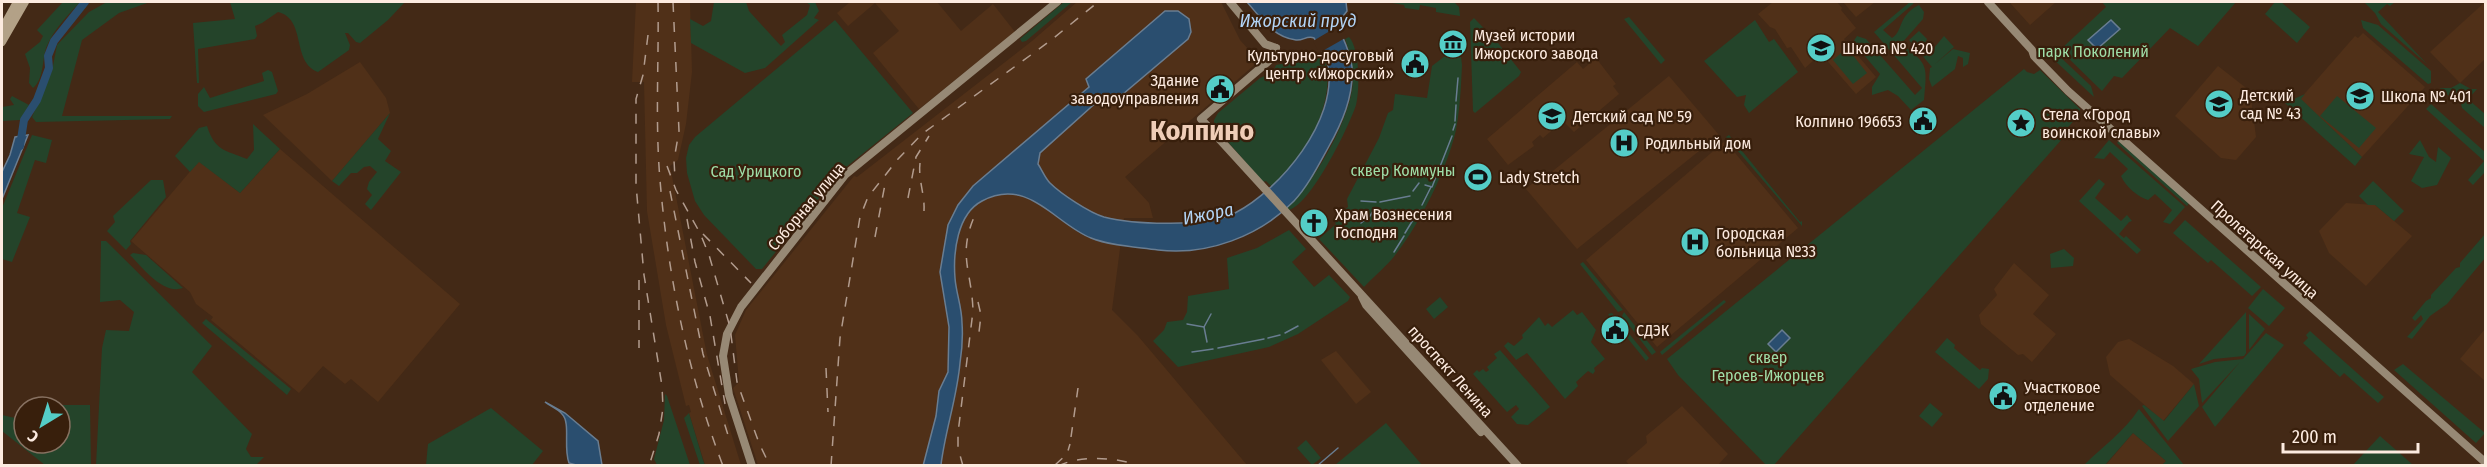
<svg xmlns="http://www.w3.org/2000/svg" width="2487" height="467" viewBox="0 0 2487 467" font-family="'Fira Sans Condensed',sans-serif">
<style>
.built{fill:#503018}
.green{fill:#24442a}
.water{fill:#2a4e6f;stroke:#697d91;stroke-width:1.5}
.pier{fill:#432916}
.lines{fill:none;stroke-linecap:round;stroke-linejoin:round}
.stream{stroke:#697d91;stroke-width:1.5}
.river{stroke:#2a4e6f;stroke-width:8}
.secondary{stroke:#978975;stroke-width:8}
.primary{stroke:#b3a187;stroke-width:8}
.rail{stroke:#b29c8e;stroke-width:1.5;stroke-dasharray:10 10;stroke-linecap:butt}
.labels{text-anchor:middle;stroke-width:4.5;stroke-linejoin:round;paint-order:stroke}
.poi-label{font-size:16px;fill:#fdebe0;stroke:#381f0c;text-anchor:start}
.park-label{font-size:16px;fill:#9fdea8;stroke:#381f0c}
.street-label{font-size:16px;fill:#fdebe0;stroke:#381f0c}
.water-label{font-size:18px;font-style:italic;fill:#b2d4f6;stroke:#381f0c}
.town-label{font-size:28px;font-weight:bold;fill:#efcdb7;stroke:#381f0c}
</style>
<rect width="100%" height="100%" fill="#432916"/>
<!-- built -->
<g class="built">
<polygon points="636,2 690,2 692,72 686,124 678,160 670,166 707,355 741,465 705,465 689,413 691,412 689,405 686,406 666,325 647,211 644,82 632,82"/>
<polygon points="850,2 937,2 961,31 993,4 1015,32 919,109 873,53 899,31 875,3 848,26 837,13"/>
<polygon points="1077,2 1221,2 1240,40 1259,61 1125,177 1149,203 1153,218 1124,218 1112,310 1138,336 1247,465 758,465 733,388 739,382 735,335 746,310 854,176 857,177 1032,41"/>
<polygon points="1773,2 1837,2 1842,8 1841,10 1856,28 1844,39 1876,77 1856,94 1823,56 1817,61 1814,60 1805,68 1791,47 1787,48 1775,29 1770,27 1758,14"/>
<polygon points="1843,2 1875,2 1856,17"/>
<polygon points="2011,2 2056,2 2030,25 2011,4"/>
<polygon points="2485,2 2485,59 2460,83 2430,52"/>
<polygon points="2363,33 2425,87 2362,157 2300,99 2355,36 2358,38"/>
<polygon points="1596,58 1616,84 1613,86 1619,94 1574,132 1563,121 1543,138 1540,135 1532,142 1534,146 1508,165 1487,139 1577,62 1583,69"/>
<polygon points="360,62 386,98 390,113 332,181 263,115 307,94"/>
<polygon points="2218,66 2250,91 2256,137 2236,160 2221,158 2175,116"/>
<polygon points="1669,76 1719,135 1577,249 1526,189 1535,181 1537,184"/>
<polygon points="1725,141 1798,228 1657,347 1586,260"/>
<polygon points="280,149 460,304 378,402 351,379 345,384 323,366 299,393 211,320 213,317 196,304 190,292 131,241 199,161 240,193"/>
<polygon points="2346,203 2375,205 2412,236 2366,286 2329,253 2319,231"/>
<polygon points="2014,263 2049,295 2033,314 2056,334 2032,362 2023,354 2018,355 1981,324 1979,315 1997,295 1994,289"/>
<polygon points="2485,329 2485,381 2460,359"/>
<polygon points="2129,339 2173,366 2194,384 2163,421 2110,375 2106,357 2118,342"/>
<polygon points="1336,351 1371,392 1356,404 1321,360"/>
<polygon points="1682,406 1728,454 1718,465 1630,466 1626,461 1647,443 1646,436"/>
<polygon points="2133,433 2166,461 2162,465 2105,466"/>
</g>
<!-- green -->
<g class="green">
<path d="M63,2h17c-12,13 -27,28 -34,46 -4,13 -2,31 -13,40l-4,-5 1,-15 -5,-14 15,-12 3,-6 -6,-6z"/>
<polygon points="107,2 150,2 119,13 82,40 62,116 172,116 170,119 36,122 32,117 52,71 57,45 89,12"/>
<path d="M230,2h175l-17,18 -28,23 -4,-1 -8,-9h-3l5,12 -1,5 -31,22c-27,-10 -11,-53 -40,-60l-16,11 -7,3 2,10 -2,3 -57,10 1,34h-2l-4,-60 42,-4z"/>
<polygon points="714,2 746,2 749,11 781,46 785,42 782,35 807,15 810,5 806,2 815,2 819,11 814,18 819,20 765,68 745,73 691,43 690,19 703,26 711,21"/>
<polygon points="1064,2 1072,2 1026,41 1022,42 1020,39"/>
<polygon points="1393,2 1454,2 1459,7 1460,16 1436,12 1436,8 1420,5 1419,10 1405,8 1404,5 1392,3"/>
<path d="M1910,2h4l-1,2 -30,26 9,8c12,-8 5,-22 27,-33l5,7 -1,7 -22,25c28,20 26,22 23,56l-13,10 -13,-14 -10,-6 -16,5v-8l8,-13 -27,-32 4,-6 9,3 49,56 7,-7 -48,-56z"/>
<polygon points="2102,2 2236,2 2198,46 2170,28 2122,78 2114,76 2102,91 2060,50 2106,7"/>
<polygon points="2275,2 2281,2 2310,27 2297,43 2265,14"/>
<polygon points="2364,2 2395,2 2390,6 2387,4 2378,12 2427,64 2381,24 2375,13"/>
<polygon points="1629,17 1665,60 1661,64 1624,19"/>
<polygon points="1474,18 1498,43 1521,72 1519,76 1475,113 1473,111 1470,22"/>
<polygon points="835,20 913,113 840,172 762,269 756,269 704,215 695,201 687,173 686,158 689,145 695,137"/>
<polygon points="1755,20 1769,42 1774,39 1798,72 1749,113 1744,105 1746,95 1737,97 1704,61"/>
<polygon points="2361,20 2378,25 2431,71 2431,83 2428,84 2363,28"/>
<polygon points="1919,31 1927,39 1925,43 1928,48 1934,48 1944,36 1954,47 1935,64 1953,49 1970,53 1968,64 1963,67 1963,58 1958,56 1955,69 1932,87 1929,79 1930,68 1932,67 1909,40"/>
<path d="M1349,37c11,12 11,53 7,68 -7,22 -45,99 -67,105l-2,-3c27,-24 59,-81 65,-117 3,-17 -1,-35 -7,-51z"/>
<polygon points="1847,48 1867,73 1853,84 1833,60"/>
<polygon points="2056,53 2091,86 2094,97 2051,57"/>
<path d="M1324,56c15,42 -19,105 -52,131l-6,-6 -3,1 -49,-56v-6l4,-7 42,-35 13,-6 3,-7z"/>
<path d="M1445,56l16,1 1,8c-1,22 -2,44 -6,65 -9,39 -35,92 -60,124 -9,12 -22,22 -32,33l-45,-48 17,-15 -3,-5 15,-12 -1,-8 32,-61 9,-25 5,-3 2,-16 32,4 5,-32z"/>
<polygon points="2024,69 2027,72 2034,74 2040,70 2080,109 2080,113 2061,136 2063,138 1774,465 1766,465 1678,375 1667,359"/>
<polygon points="268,70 272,72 278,91 276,94 204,112 198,106 198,94 204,87 210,98 264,81 262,73"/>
<polygon points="2460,83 2471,89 2477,89 2471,96 2463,96 2457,103 2440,88 2451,88"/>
<polygon points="2305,94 2301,99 2362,157 2355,166 2285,103"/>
<polygon points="12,96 29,105 20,120 2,121 2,107 14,105 10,99"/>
<polygon points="2337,96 2376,128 2359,148 2320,116"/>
<polygon points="2465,100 2469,100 2485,114 2485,128 2462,108 2461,104"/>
<polygon points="2431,104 2485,152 2485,172 2473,185 2468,180 2484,161 2426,109"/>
<polygon points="390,113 378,139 391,151 385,161 401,172 371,210 365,204 372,195 367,189 369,182 377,172 370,166 364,167 357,173 351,173 339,186 332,181"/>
<path d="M253,124l27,25 -40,44 -41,-31 -9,10 -15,-16 24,-28 8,-2c8,25 18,24 40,33l7,-9z"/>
<polygon points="32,135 52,140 46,163 35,160 17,213 30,217 12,262 2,259 2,208"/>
<polygon points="1729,135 1800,222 1802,221 1802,226 1726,137"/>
<path d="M2109,140l76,67 -15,17 -7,-2 9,-12 -17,-16 -7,6c-10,-3 -23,-14 -27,-24l7,-7 -18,-17 -6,7 -10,-1z"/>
<polygon points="2420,140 2429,157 2436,162 2438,147 2451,158 2437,185 2422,188 2411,181 2424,157 2409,154"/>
<polygon points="2119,141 2189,203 2187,206 2117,143"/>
<polygon points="2099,179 2105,184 2095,198 2121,221 2127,215 2132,221 2129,222 2119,234 2124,238 2126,236 2141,250 2137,254 2079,201"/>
<polygon points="151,180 163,180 166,197 130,241 131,244 126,250 107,231 115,222 113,216"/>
<polygon points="2373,181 2404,211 2394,221 2375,205 2368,205 2359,196"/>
<polygon points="2185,220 2261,287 2252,296 2211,260 2208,263 2173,233"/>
<polygon points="1289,230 1306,249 1292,262 1314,287 1329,275 1350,297 1348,301 1298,334 1269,347 1178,367 1153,341 1164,330 1167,322 1183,320 1187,312 1188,296 1229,289 1227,258 1257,248"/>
<polygon points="2485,234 2485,258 2447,304 2430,316 2412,339 2407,337 2423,319 2421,315 2415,321 2412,318 2426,301 2431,298 2431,295 2456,268 2460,267 2460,263"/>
<polygon points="101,241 106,241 212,346 192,372 252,434 246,449 251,457 264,457 256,465 96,465 102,348 106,330 129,331 134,312 120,300 100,302"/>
<polygon points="2064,249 2074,258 2073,266 2051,268 2050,254"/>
<path d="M133,253l13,2 37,33c-20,7 -40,-20 -53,-33z"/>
<polygon points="1583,262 1623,310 1618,312 1580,264"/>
<polygon points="2263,289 2285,308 2269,326 2248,308"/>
<polygon points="1440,297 1448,307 1434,319 1426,309"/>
<polygon points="1724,300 1726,302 1662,355 1660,352"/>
<polygon points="1573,310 1577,315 1582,312 1596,330 1591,342 1605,359 1594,368 1595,371 1593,374 1588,371 1576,382 1578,386 1565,399 1527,353 1516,360 1504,346 1508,342 1514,346 1523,338 1522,335 1539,317 1545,326 1548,323 1552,327"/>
<polygon points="1624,312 1656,352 1652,355 1622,316"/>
<polygon points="2246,312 2246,353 2244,356 2214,359 2199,364"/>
<polygon points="1612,313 1649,358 1646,361 1608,314"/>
<polygon points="2249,314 2265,329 2249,350"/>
<polygon points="206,319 291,389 287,395 202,323"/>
<polygon points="2310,331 2384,397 2378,403 2344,373 2340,377 2303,343 2308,338 2306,335"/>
<polygon points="2266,333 2284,345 2215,427 2202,407 2240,362 2202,403 2199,379 2191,369 2215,362 2243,359"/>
<polygon points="1947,338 1955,345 1954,348 1980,370 1982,368 1989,369 1988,379 1979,389 1935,352"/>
<polygon points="1500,350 1550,407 1528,425 1517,424 1511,417 1519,409 1516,405 1507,412 1473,374 1477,370 1479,372 1483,369 1486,372 1489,370 1487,367 1497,358 1494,354"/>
<polygon points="2403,364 2485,433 2476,443 2394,370"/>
<polygon points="2194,384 2199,406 2168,441 2142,406 2144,405 2164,421"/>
<polygon points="665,394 667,396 690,465 657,465 654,459 664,420"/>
<polygon points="1930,403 1943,414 1932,427 1919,416"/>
<polygon points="57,405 90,405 91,465 45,465 2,431 2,415 24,420 24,443 60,443 60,407 57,407"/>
<polygon points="491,408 543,451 532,465 426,465 428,444"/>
<path d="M2139,409l45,56h-22l4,-4 -33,-28 -28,32h-21c19,-19 40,-33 55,-56z"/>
<polygon points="689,413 703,460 705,465 700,465 684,418"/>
<polygon points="1386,423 1422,465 1335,465"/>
<polygon points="2380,436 2413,465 2353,465"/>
<polygon points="1306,440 1321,458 1312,465 1297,448"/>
</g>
<!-- water -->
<g class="water">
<path d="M1247,2h99l1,9 -10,13c6,15 13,26 15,43 2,29 -10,56 -24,81 -10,18 -20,38 -34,53 -34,35 -87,55 -136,49 -21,-3 -47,-4 -67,-12 -36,-14 -63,-62 -109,-37 -25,13 -29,52 -27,77 1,15 7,29 7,45 1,13 0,27 -2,40 -3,35 -15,68 -19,102l-18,1 13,-50 3,-25 9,-19 1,-45 -9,-55 8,-47 10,-20 15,-19 116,-99 -3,-8 79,-68h13l11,8 2,13 -3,7 -78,66h-5l-6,-5 -59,53 -2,11c4,6 7,14 12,19 11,11 40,30 54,34 31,8 103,10 131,-4 45,-23 103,-93 93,-147 -2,-10 -8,-20 -14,-28 -7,-3 -11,3 -18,2 -23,-3 -35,-22 -49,-38z"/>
<polygon points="2111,20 2120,29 2097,49 2088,40"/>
<polygon points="28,135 2,199 2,172 10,155 15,137"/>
<polygon points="1782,330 1790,338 1776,352 1768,344"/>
<path d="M545,402l20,11 33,28 4,24h-26l-7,-2c-6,-16 2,-40 -7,-49 -4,-5 -12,-8 -17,-12z"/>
</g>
<!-- pier -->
<polygon class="pier" points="1340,25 1347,37 1319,53 1313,41"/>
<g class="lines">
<!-- stream -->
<g class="stream">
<polyline points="1456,101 1458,78"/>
<polyline points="1455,121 1456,105"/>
<polyline points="1453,130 1455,124"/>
<polyline points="1425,185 1432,187 1452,136"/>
<polyline points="1413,191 1419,183"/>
<polyline points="1361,201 1376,202"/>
<polyline points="1380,202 1410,196"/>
<polyline points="1422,205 1431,187"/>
<polyline points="1361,223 1370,216 1375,208"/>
<polyline points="1405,233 1419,210"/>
<polyline points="1394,252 1404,236"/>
<polyline points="1187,324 1204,327"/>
<polyline points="1285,333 1298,326"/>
<polyline points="1268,338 1280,335"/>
<polyline points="1207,342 1204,327 1211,314"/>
<polyline points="1218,348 1264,339"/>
<polyline points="1192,352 1213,349"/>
<polyline points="1317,466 1338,448"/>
</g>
<!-- river -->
<polyline class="river" points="20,146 24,120 37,100 49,68 48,56 54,41 85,2"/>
<!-- secondary -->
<g class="secondary">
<polyline points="1230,2 1265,44 1276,48"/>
<polyline points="1988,2 2032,50 2034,56 2068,91 2486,463"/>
<polyline points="1276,48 1271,59 1201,119 1518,466"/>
<polyline points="1362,297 1366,305 1481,432"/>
<polyline points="752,466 729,395 723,356 727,334 741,307 845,175 1057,2"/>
</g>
<!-- primary -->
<g class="primary">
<polyline points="2,29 17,2"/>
<polyline points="2,42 25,2"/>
</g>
<!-- rail -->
<g class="rail">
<path d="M658,2c1,59 -3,119 2,178 8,97 28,194 63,286"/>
<polyline points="673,2 679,131 674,160 675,178"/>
<polyline points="648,35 643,75 636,99 636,185 644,275 662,386 663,408 659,434 649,466"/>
<path d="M920,163c-2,17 5,31 4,48"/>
<polyline points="667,166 676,190 700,233 709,255 730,327 737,382 759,443 770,466"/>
<polyline points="670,191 703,354 728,435"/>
<polyline points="908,198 916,157 929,136"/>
<polyline points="687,219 695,262 710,316 725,404"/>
<polyline points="703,234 751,283"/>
<polyline points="875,237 886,179"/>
<polyline points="639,280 639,348"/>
<polyline points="978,302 981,315 979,332"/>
<polyline points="826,368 828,412"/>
<polyline points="1071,437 1078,388"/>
<polyline points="1055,465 1067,454 1070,444"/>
<polyline points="831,466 840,338 860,217 868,197 898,159 922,134 1050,41 1098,2"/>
<path d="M963,466l-5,-18v-15l15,-122c-1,-40 -16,-56 2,-96"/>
<path d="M1058,466c22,-11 59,-9 81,0"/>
</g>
</g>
<!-- icons -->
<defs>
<g id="museum-disc" transform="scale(1.5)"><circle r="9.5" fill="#54cdc7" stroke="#381f0c"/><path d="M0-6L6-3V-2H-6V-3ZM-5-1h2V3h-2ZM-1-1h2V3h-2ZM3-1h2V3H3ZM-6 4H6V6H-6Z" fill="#111"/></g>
<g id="school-disc" transform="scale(1.5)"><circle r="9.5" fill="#54cdc7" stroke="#381f0c"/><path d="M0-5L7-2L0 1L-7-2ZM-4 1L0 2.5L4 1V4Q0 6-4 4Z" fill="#111"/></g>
<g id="civic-disc" transform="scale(1.5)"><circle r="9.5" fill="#54cdc7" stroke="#381f0c"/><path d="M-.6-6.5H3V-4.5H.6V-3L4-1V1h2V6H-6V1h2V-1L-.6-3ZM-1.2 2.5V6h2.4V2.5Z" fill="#111"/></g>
<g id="sight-disc" transform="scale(1.5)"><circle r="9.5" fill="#54cdc7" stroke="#381f0c"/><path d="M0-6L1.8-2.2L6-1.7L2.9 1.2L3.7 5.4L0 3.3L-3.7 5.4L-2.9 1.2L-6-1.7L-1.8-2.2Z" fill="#111"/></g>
<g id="hospital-disc" transform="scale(1.5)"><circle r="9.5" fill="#54cdc7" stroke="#381f0c"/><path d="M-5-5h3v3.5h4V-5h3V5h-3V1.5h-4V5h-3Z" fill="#111"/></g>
<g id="stadium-disc" transform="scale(1.5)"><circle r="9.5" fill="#54cdc7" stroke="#381f0c"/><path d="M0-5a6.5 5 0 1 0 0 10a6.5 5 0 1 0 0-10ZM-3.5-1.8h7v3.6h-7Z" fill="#111"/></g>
<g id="church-disc" transform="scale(1.5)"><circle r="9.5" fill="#54cdc7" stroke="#381f0c"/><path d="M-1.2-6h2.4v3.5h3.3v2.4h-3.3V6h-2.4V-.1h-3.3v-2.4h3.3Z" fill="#111"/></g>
</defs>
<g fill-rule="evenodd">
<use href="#museum-disc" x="1453" y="44"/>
<use href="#school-disc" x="1821" y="48"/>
<use href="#civic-disc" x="1415" y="64"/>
<use href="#civic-disc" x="1220" y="89"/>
<use href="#school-disc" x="2360" y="96"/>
<use href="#school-disc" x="2219" y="104"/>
<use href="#school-disc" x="1552" y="116"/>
<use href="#civic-disc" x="1923" y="121"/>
<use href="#sight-disc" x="2021" y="123"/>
<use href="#hospital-disc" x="1624" y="143"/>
<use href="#stadium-disc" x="1478" y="177"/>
<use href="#church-disc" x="1314" y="223"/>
<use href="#hospital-disc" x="1695" y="242"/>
<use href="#civic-disc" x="1615" y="330"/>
<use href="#civic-disc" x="2003" y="396"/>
</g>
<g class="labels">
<!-- poi labels -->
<g class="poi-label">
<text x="1474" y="41">Музей истории<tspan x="1474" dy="18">Ижорского завода</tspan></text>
<text x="1842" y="54">Школа № 420</text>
<text x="1394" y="61" text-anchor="end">Культурно-досуговый<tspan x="1394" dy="18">центр «Ижорский»</tspan></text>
<text x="1199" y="86" text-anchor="end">Здание<tspan x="1199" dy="18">заводоуправления</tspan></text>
<text x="2240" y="101">Детский<tspan x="2240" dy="18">сад № 43</tspan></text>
<text x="2381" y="102">Школа № 401</text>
<text x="2042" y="120">Стела «Город<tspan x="2042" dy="18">воинской славы»</tspan></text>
<text x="1573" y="122">Детский сад № 59</text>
<text x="1902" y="127" text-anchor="end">Колпино 196653</text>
<text x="1645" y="149">Родильный дом</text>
<text x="1499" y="183">Lady Stretch</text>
<text x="1335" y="220">Храм Вознесения<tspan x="1335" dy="18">Господня</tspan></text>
<text x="1716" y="239">Городская<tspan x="1716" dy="18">больница №33</tspan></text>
<text x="1636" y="336">СДЭК</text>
<text x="2024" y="393">Участковое<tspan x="2024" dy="18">отделение</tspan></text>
</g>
<!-- park labels -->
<g class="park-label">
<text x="2093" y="57">парк Поколений</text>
<text x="1403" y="176">сквер Коммуны</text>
<text x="756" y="177">Сад Урицкого</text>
<text x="1768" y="363">сквер<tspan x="1768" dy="18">Героев-Ижорцев</tspan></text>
</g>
<!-- street labels -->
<g class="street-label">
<text transform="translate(806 206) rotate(-50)" y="6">Соборная улица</text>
<text transform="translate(2265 249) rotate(42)" y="6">Пролетарская улица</text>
<text transform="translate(1451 371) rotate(48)" y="6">проспект Ленина</text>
</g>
<!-- water labels -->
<g class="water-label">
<text x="1298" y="27">Ижорский пруд</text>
<text transform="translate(1208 214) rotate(-11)" y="6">Ижора</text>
</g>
<!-- town labels -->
<g class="town-label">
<text x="1202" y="140">Колпино</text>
</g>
</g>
<!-- border -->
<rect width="2487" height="467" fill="none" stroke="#fdebe0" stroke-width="6"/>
<!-- north arrow -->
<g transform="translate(42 425) rotate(218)"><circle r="28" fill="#381f0c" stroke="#877161" stroke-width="1.5"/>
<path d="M0-4.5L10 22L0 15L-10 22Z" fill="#54cdc7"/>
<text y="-9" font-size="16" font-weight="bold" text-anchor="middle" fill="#fdebe0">С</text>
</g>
<!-- scale -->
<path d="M2283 443v9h135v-9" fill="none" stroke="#fdebe0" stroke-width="3"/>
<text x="2292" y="443" font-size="18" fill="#fdebe0" stroke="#381f0c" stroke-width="4.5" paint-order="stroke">200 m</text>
</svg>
